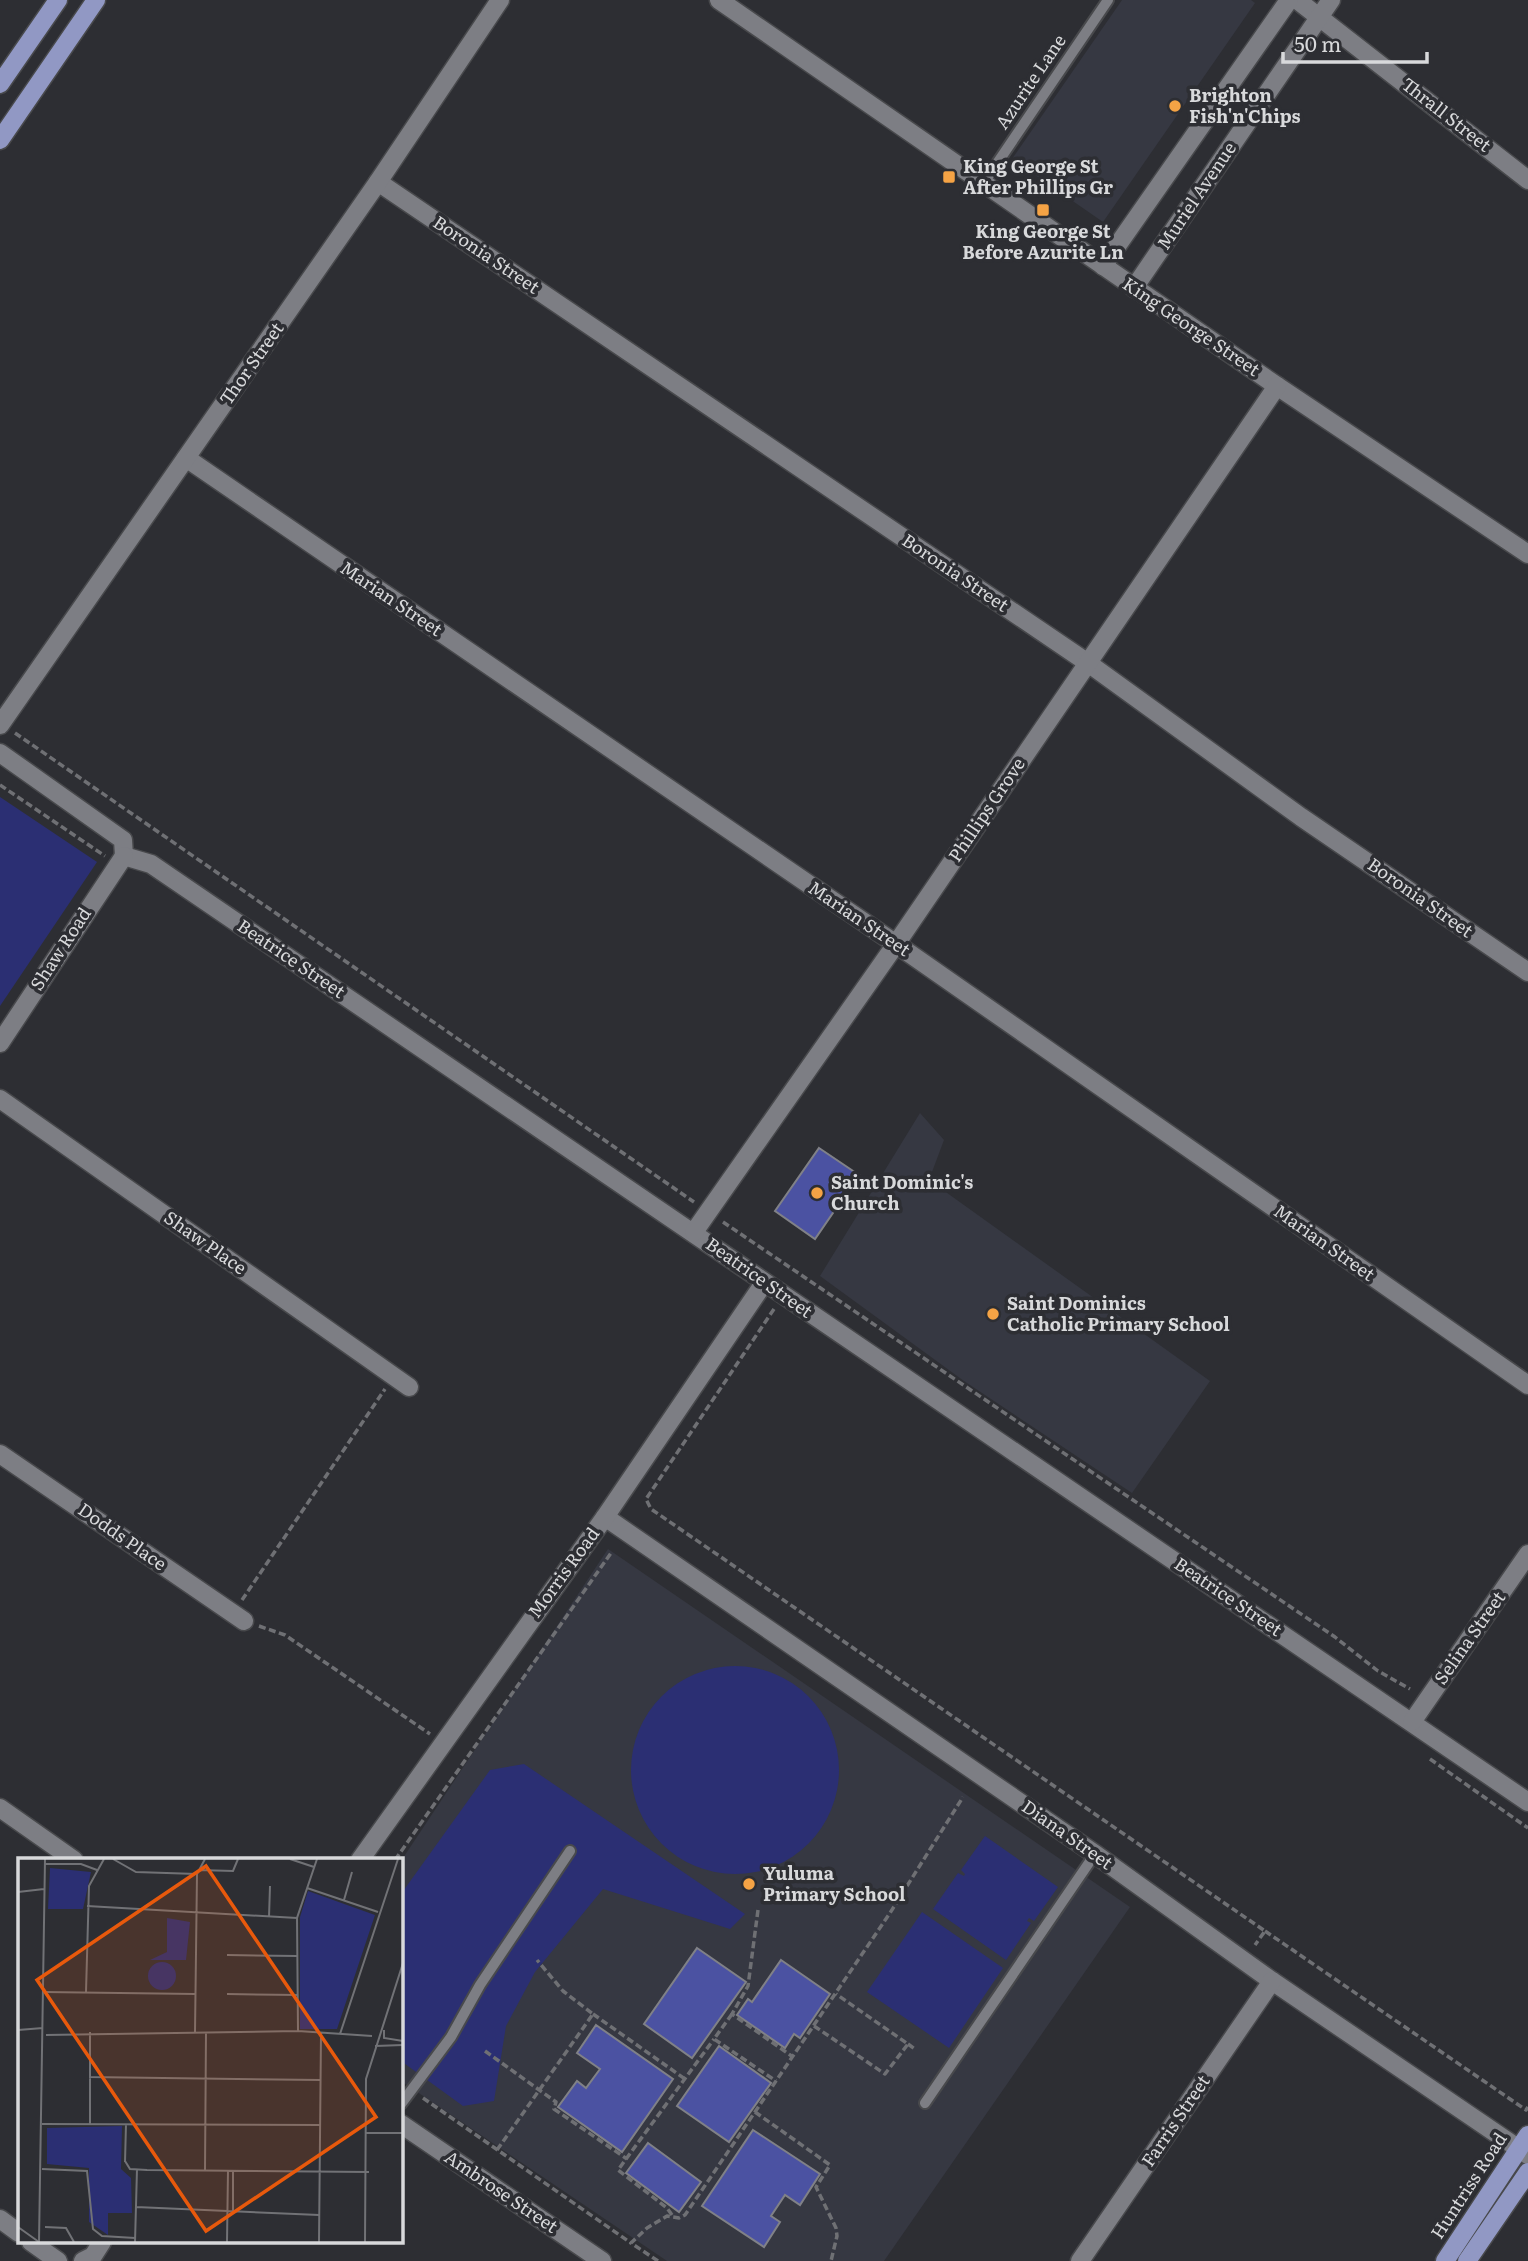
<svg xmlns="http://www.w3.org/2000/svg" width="1528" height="2261" viewBox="0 0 1528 2261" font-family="Literata,serif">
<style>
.built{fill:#363842}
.green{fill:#2b2f73}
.building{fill:#4b52a2;stroke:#808187;stroke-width:2}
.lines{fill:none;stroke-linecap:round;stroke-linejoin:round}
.lane-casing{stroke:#48494c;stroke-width:14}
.street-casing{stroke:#48494c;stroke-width:21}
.primary-casing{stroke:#48494c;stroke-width:21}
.path{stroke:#6f7074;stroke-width:3.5;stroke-dasharray:7 3.5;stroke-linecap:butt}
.lane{stroke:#7d7e84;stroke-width:10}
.street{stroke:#7d7e84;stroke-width:18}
.primary{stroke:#9198c4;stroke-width:18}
.poi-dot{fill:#f5a345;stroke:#2d2e33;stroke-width:2.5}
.labels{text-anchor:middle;stroke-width:7;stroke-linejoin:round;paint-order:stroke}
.street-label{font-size:18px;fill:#d8d9db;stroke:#2d2e33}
.poi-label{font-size:18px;font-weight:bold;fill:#d8d9db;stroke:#2d2e33;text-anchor:start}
.inset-road{fill:none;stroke:#717276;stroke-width:2}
.view{fill:#e8590c;fill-opacity:0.15;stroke:#e8590c;stroke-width:3.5}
.inset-edge{fill:none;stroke:#d8d9db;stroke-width:3.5}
</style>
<rect width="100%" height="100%" fill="#2d2e33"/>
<!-- built -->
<g class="built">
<polygon points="1122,0 1251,0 1255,3 1103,222 1012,159"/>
<polygon points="920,1113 944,1140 929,1180 1210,1381 1132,1493 964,1381 820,1276"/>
<polygon points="608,1549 1130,1907 884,2261 667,2261 401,2081 401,1861"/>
</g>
<!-- green -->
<g class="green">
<polygon points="0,797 97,862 0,1006"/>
<circle cx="735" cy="1770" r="104"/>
<polygon points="524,1764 745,1914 730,1929 603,1889 535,1972 506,2026 494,2101 463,2106 401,2061 401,1894 490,1770"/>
<polygon points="985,1836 1058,1887 1034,1921 1029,1918 1027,1921 1031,1923 1006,1960 933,1909 958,1873 964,1876 965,1874 961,1870"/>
<polygon points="922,1912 1003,1968 949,2048 867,1992"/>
</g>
<!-- building -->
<g class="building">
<polygon points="819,1148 859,1175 815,1239 775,1211"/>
<polygon points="697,1948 746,1982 692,2058 644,2024"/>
<polygon points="781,1960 830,1994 800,2038 794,2034 785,2048 737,2015 748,1999 752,2002"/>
<polygon points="596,2025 673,2079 622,2152 558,2107 577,2081 586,2088 600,2069 577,2053"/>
<polygon points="719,2046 771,2083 729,2142 677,2106"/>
<polygon points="753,2130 820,2174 800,2205 785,2195 771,2216 780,2222 764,2247 702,2206"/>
<polygon points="648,2143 701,2182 679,2212 626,2173"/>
</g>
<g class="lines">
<!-- lane casing -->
<g class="lane-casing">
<g id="lane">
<polyline points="983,184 1108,0"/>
<polyline points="925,2103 1095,1854"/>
<polyline points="401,2104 451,2037 480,1985 570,1851"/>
</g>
</g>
<!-- street casing -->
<g class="street-casing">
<g id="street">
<polyline points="719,0 1277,386 1528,554"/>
<polyline points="1297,0 1528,180"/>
<polyline points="378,182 1088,663 1301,817 1528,972"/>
<polyline points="1103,266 1289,0"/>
<polyline points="1134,288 1331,0"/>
<polyline points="186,458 896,944 1528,1385"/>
<polyline points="0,725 378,182 500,0"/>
<polyline points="0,753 123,840 124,856"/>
<polyline points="124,856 151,864 1528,1802"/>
<polyline points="0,1043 124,856"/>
<polyline points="0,1099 409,1387"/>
<polyline points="694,1232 896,944 1277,386"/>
<polyline points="0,1454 244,1621"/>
<polyline points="605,1517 1095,1854 1272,1981 1528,2155"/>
<polyline points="1412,1722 1528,1554"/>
<polyline points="0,1808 74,1860"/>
<polyline points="360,1860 605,1517 764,1283"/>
<polyline points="401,2124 602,2261"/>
<polyline points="0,2219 19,2233"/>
<polyline points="31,2242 58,2261"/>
<polyline points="83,2261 93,2256 102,2242"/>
<polyline points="1080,2261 1272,1981"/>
</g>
</g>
<!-- primary casing -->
<g class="primary-casing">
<g id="primary">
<polyline points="0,84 58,0"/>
<polyline points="0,140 96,0"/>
<polyline points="1445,2261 1528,2135"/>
<polyline points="1467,2261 1528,2172"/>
</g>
</g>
<!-- path -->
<g class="path">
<polyline points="15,733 694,1202"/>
<polyline points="0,785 105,856"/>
<polyline points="723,1222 1335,1637 1378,1671 1410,1689"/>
<polyline points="774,1309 646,1499 651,1509 1265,1931 1255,1945"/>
<polyline points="242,1600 385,1389"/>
<polyline points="259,1626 285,1635 430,1734"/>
<polyline points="1430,1759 1528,1828"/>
<polyline points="395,1860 611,1553"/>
<polyline points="758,1910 748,1986 732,2014 793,2057"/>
<polyline points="1265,1931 1526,2110 1528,2107"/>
<polyline points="593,2014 685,2079"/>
<polyline points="732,2014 714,2039 776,2081"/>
<polyline points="814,2026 885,2074 908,2044 836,1994"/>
<polyline points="908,2044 916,2050"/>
<polyline points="485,2051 556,2102 554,2109 627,2159"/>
<polyline points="423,2098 631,2243"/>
<polyline points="755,2112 830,2165 816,2187 836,2228 837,2236 831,2261"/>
<polyline points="497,2150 593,2014 563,1991 537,1960"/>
<polyline points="672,2215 667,2208 618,2170 714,2039"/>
<polyline points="658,2261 631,2243 647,2228 667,2216 679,2218 685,2215 890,1913 963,1797"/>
</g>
<!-- lane -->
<use href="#lane" class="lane"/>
<!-- street -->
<use href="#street" class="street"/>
<!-- primary -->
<use href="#primary" class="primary"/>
</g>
<!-- markers -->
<g class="poi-dot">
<circle cx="1175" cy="106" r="7"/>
<rect x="942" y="170" width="14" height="14" rx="3.5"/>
<rect x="1036" y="203" width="14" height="14" rx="3.5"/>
<circle cx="817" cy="1193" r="7"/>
<circle cx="993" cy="1314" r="7"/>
<circle cx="749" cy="1884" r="7"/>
</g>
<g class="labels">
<!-- street labels -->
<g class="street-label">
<text transform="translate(1031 82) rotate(-56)" y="6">Azurite Lane</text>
<text transform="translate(1446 115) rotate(38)" y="6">Thrall Street</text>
<text transform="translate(1197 196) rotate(-56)" y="6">Muriel Avenue</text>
<text transform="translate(486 255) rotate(34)" y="6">Boronia Street</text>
<text transform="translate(1191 327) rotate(34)" y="6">King George Street</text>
<text transform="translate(252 364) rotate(-55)" y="6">Thor Street</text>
<text transform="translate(955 573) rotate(34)" y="6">Boronia Street</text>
<text transform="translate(391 599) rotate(34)" y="6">Marian Street</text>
<text transform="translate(987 810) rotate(-56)" y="6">Phillips Grove</text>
<text transform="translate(1420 898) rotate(35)" y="6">Boronia Street</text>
<text transform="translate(859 919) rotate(34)" y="6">Marian Street</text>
<text transform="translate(61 949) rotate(-57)" y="6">Shaw Road</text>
<text transform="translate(291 959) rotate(34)" y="6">Beatrice Street</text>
<text transform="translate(205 1243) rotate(35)" y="6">Shaw Place</text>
<text transform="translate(1324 1243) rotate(35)" y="6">Marian Street</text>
<text transform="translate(759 1278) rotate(35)" y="6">Beatrice Street</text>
<text transform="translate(122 1537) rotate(35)" y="6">Dodds Place</text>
<text transform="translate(564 1573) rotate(-54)" y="6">Morris Road</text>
<text transform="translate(1228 1597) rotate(34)" y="6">Beatrice Street</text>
<text transform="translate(1470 1638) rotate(-55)" y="6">Selina Street</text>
<text transform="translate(1067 1835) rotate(35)" y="6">Diana Street</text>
<text transform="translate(1176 2121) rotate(-56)" y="6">Farris Street</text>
<text transform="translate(1469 2186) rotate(-57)" y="6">Huntriss Road</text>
<text transform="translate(501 2192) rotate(34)" y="6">Ambrose Street</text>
</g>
<!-- poi labels -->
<g class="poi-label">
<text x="1189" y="102">Brighton<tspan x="1189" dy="21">Fish'n'Chips</tspan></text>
<text x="963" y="173">King George St<tspan x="963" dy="21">After Phillips Gr</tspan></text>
<text x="1043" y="238" text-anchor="middle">King George St<tspan x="1043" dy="21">Before Azurite Ln</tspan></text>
<text x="831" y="1189">Saint Dominic's<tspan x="831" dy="21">Church</tspan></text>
<text x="1007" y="1310">Saint Dominics<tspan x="1007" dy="21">Catholic Primary School</tspan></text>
<text x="763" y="1880">Yuluma<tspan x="763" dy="21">Primary School</tspan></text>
</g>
</g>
<!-- overview -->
<g transform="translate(18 1858)">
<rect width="385" height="385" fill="#2d2e33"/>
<path d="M32,10l41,4 -8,37h-35zM290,33l67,24 -38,114h-37v-112zM149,60l23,4 -4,38h-36l17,-8zM130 118a14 14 0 1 1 28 0a14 14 0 1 1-28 0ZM104,268l-1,43 10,9 1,35h-24v22l-19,-13v-54l-42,-4v-36z" fill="#2b2f73"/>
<path class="inset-road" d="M95,1l23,13 61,2M272,1l24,8M27,6h36l16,6M180,12l35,1 5,-12M289,30l71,24M0,34l26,-3M326,42l8,-28M69,48l210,12M251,59l1,-31M209,97l70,1M26,134l151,2M68,134l3,-106 15,-27M209,136l71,1M0,172l25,-2M366,172v8l19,3M280,173l-1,-113 20,-59M177,174l2,-158 8,-15M322,176l58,-175M28,177l252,-4 74,5M357,188l28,-1M71,219l232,3M24,266l278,1M72,266v-92M347,275h38M107,303l5,8 17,1 222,2M107,304l1,-38M24,311l45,2 6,58 9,7 33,2M187,312l1,-138M118,349l183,8M215,356v-44M0,369l21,15M27,369l21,1 8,14M21,384l6,-383M117,384l2,-73M209,384l1,-72M301,384l2,-209M347,384l1,-163 37,-116"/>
<path class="view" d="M188,8l170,251 -170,114 -169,-251z"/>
<rect width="385" height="385" class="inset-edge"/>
</g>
<!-- scale -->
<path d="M1283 52v10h144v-10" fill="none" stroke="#d8d9db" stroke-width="3.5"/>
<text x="1294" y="52" font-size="21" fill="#d8d9db" stroke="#2d2e33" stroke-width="5" paint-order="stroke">50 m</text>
</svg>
